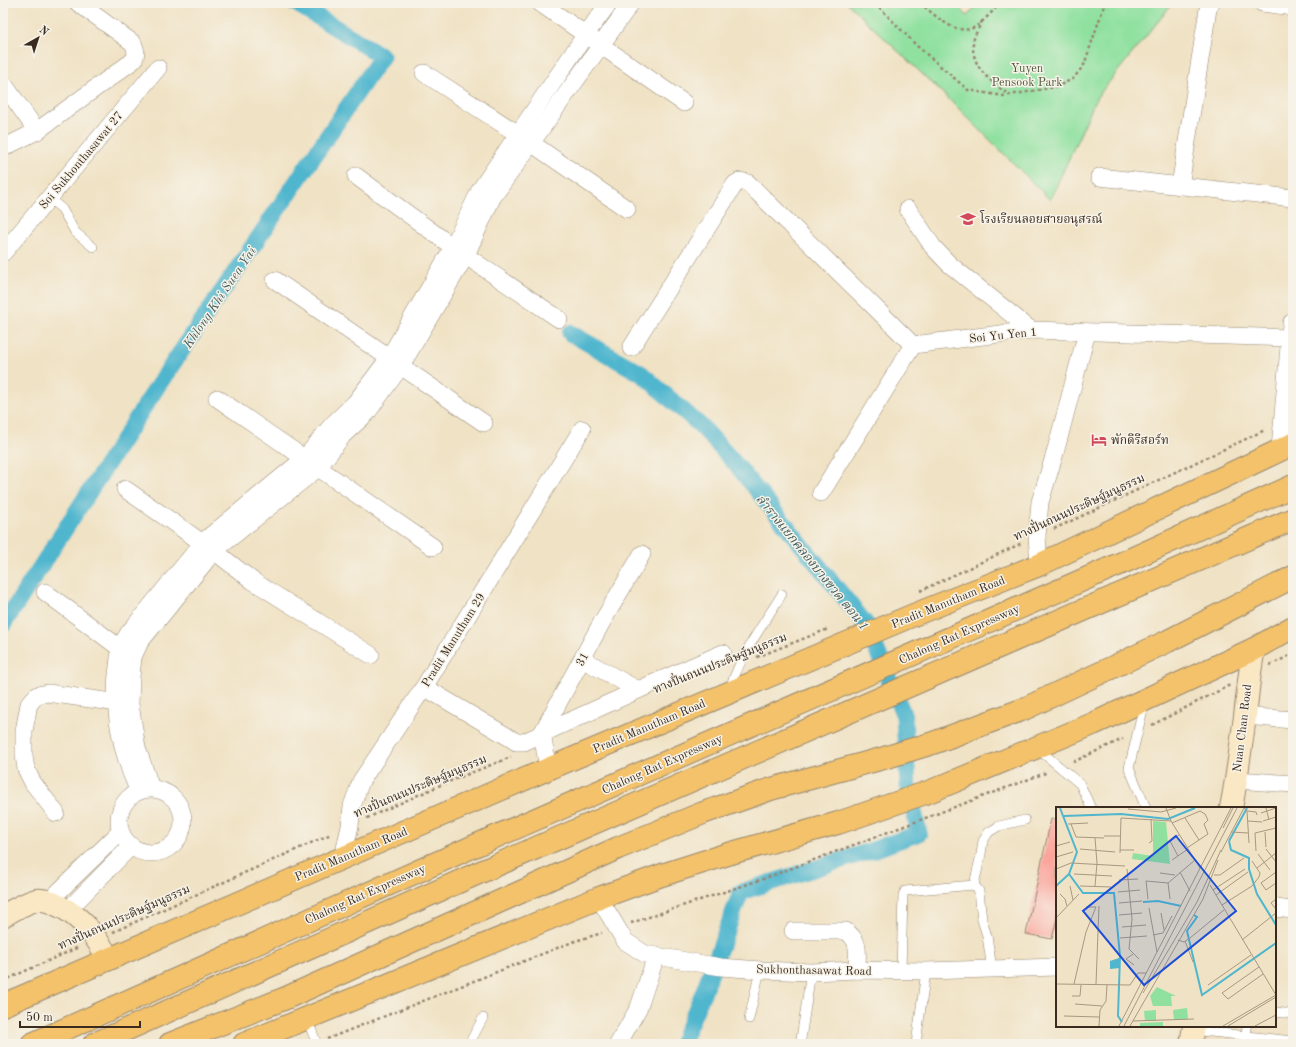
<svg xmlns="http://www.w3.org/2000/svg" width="1296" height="1047" viewBox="0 0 1296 1047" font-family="'Old Standard TT','Noto Serif Thai',serif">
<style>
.green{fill:#90e1a0;stroke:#66865f}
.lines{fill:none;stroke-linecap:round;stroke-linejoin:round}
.canal{stroke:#4fb6ce;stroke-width:17}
.building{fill:#faa49b}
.service-casing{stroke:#968671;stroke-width:10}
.minor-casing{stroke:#968671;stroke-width:18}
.tertiary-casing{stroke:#968671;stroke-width:22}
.secondary-casing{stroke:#968671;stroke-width:24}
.primary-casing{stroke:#968671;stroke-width:24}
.motorway-casing{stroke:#968671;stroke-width:24}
.path{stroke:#968671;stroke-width:2.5;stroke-dasharray:3 3;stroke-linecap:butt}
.service{stroke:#fff;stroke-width:9}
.minor{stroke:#fff;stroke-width:17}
.tertiary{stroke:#fff;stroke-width:21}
.secondary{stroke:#fae7c3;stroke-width:22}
.primary{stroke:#f3c26a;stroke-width:22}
.motorway{stroke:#f3c26a;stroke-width:22}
.labels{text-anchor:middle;stroke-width:3;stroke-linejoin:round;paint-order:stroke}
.park-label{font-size:12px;fill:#50583e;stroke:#f7f3e8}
.street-label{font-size:12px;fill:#3b2a1e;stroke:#f7f3e8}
.poi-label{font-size:12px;fill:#3b2a1e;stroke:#f7f3e8;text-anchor:start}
.water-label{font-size:13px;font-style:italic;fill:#425b5c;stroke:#f7f3e8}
.inset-river{fill:none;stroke:#4fb6ce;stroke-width:2}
.inset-road{fill:none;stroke:#a89882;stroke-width:1}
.view{fill:#1d4ed8;fill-opacity:0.15;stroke:#1d4ed8;stroke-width:2}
.inset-edge{fill:none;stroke:#3b2a1e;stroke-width:2}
</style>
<rect width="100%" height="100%" fill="#f7f3e8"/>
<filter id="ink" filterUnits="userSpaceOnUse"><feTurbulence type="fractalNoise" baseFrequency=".025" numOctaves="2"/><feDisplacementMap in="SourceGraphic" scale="8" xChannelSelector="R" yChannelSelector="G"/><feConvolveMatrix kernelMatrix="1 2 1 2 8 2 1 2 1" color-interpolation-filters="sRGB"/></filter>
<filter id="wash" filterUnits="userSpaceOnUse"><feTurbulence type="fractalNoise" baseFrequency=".012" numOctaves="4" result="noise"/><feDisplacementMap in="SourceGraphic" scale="16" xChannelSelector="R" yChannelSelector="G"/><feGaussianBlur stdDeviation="0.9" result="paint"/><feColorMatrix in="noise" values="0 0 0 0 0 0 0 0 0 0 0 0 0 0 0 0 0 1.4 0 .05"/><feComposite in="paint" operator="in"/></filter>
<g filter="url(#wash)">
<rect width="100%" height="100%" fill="#f0e2c4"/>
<!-- green -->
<polygon class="green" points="847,3 956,3 967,16 979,3 1173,3 1097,97 1050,200 954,104"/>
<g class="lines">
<!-- canal -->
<g class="canal">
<polyline points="570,333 642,374 703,428 739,468 866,624 904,716 908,786 919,833 870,851 741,892 703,993 681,1044"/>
<polyline points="3,625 159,384 382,56 295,3"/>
</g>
</g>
<g id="blocks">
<!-- building -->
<polygon class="building" points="1051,819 1057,819 1057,918 1052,939 1026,934"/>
</g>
</g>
<g filter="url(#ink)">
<use href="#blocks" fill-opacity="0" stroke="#968671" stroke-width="1"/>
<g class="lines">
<!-- service casing -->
<g class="service-casing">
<g id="service">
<polyline points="49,198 62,209 75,232 93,247"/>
<path d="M730,689c10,-34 33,-64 52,-95"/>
<polyline points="1145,701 1129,768 1146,808"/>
<polyline points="1037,748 1080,784 1091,808"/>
<polyline points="974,885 981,854 983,841 989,832 999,826 1025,820"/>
<polyline points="901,971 903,895 905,891 974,885 979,891 982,920 987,936 992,969"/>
<polyline points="1275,1012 1293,1014"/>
<polyline points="307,1019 317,1044"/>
<polyline points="749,1019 760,970"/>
<polyline points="1193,1030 1293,1041"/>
<polyline points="1246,1036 1247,1026"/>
<polyline points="801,1039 811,972"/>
<polyline points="469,1044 483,1018"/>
<polyline points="916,1044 926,971"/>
</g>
</g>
<!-- minor casing -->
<g class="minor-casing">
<g id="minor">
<polyline points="540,3 684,103"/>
<polyline points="1262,3 1293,7"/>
<polyline points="424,73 518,134 627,209"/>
<polyline points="3,83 37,131"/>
<path d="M3,148l34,-17 97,-71c3,-7 2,-10 -1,-17l-55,-40"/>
<polyline points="356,176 453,247 559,319"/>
<polyline points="1099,177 1293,198"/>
<polyline points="1180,186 1208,9 1211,3"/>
<polyline points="908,209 933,247 949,264 1031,330"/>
<polyline points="3,253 158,68"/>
<polyline points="275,280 484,423"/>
<polyline points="631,348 735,184 740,181 748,183 913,345"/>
<polyline points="217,398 433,547"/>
<polyline points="125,489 214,551 253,581 371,655"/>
<polyline points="821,493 913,345 1031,330 1291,338"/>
<polyline points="1039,565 1037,536 1040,502 1055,453 1087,332"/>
<polyline points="45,592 129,655"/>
<polyline points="582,659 638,690"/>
<polyline points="424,687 510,738 516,742 524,742 638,690 723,653"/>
<polyline points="1245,716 1293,720"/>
<polyline points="548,769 542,733 602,622 642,554"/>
<polyline points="1236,780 1293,784"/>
<polyline points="151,788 137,748 130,704 131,677 133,657 140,642 214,551 318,468 343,435 367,413 401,366 466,255 492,198 631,3"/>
<circle cx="151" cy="821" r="32"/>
<path d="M138,790c-17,-38 -26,-83 -20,-124 1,-6 1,-13 3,-19 1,-4 5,-9 7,-13l76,-93 101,-83 27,-33 23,-22 34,-45 64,-111 27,-57 106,-156 23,-31"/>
<polyline points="56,813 33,783 26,769 24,756 24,731 29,704 37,695 48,693 126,704"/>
<polyline points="343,857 350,826 352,806 361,781 424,687 582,429"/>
<polyline points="599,898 625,941 645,954 721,967 760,970 811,972 857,970 926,971 1057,967"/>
<polyline points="49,901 120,832"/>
<polyline points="1275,908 1293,910"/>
<polyline points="68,910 130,847"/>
<path d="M793,931h53c15,11 11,22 11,39"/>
<polyline points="618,1044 639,1007 656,956"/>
</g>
</g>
<!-- tertiary casing -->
<g class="tertiary-casing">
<polyline id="tertiary" points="1282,449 1293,324"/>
</g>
<!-- secondary casing -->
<g class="secondary-casing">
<g id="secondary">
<path d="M1231,808c6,-30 10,-61 14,-92 3,-23 4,-44 9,-67"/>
<path d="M3,916c10,-6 22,-13 33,-16 7,-1 15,2 21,5 25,11 39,32 52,54"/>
<polyline points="1191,1044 1194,1026"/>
</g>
</g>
<!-- primary casing -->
<g class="primary-casing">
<g id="primary">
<polyline points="3,1005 548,769 916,614 1039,565 1293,444"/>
<polyline points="244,1044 599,898 662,875 728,854 838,823 931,791 1093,724 1254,649 1293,627"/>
</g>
</g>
<!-- motorway casing -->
<g class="motorway-casing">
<g id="motorway">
<polyline points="32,1044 472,847 1131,559 1293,486"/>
<polyline points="94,1044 483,871 1293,519"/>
<polyline points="170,1044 286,998 618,848 703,813 771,789 884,758 933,743 1024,709 1168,641 1293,577"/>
</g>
</g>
<!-- path -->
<g class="path">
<polyline points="875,3 917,46 968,90 1003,96 1056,87 1073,79 1084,65 1105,3"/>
<path d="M920,3c14,11 31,30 50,26 9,-2 25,-20 30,-26"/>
<path d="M982,21c-3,7 -9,16 -9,23 -1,25 18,37 36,51"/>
<polyline points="1054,529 1265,430"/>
<polyline points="920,591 1022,543"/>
<polyline points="757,657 828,629"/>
<polyline points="1270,665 1293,654"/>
<polyline points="1152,725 1230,685"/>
<polyline points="1073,762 1123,739"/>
<polyline points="367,818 443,784 511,757"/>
<polyline points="631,923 763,879 1048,772"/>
<polyline points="113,932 331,834"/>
<polyline points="3,981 79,947"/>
<polyline points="327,1039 575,941 602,933"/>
</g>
<!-- service -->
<use href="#service" class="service"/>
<!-- minor -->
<use href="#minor" class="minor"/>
<!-- tertiary -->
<use href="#tertiary" class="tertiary"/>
<!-- secondary -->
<use href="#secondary" class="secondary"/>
<!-- primary -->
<use href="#primary" class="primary"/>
<!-- motorway -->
<use href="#motorway" class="motorway"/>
</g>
</g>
<!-- icons -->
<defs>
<g id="school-bare" transform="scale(1.2)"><path d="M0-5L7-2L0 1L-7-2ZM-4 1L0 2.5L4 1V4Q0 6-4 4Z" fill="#d1495b" stroke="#f7f3e8" stroke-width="2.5" paint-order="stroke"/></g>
<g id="hotel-bare" transform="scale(1.2)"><path d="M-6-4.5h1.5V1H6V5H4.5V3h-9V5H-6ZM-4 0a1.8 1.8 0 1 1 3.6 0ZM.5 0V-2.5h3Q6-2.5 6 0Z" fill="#d1495b" stroke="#f7f3e8" stroke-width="2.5" paint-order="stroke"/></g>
</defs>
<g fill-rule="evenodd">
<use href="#school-bare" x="968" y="219"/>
<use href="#hotel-bare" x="1099" y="440"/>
</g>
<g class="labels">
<!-- park labels -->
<g class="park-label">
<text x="1027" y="72">Yuyen<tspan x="1027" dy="14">Pensook Park</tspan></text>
</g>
<!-- street labels -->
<g class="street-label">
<text transform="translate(81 160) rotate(-50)" y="4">Soi Sukhonthasawat 27</text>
<text transform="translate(1003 335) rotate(-6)" y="4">Soi Yu Yen 1</text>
<text transform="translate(1079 507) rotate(-25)" y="4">ทางปั่นถนนประดิษฐ์มนูธรรม</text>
<text transform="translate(948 602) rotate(-22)" y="4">Pradit Manutham Road</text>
<text transform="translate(959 634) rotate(-24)" y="4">Chalong Rat Expressway</text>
<text transform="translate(453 640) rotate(-58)" y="4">Pradit Manutham 29</text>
<text transform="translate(582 659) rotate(-61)" y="4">31</text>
<text transform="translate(720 663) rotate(-22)" y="4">ทางปั่นถนนประดิษฐ์มนูธรรม</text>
<text transform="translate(649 726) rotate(-23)" y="4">Pradit Manutham Road</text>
<text transform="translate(1242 728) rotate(-83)" y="4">Nuan Chan Road</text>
<text transform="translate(662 764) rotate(-24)" y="4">Chalong Rat Expressway</text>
<text transform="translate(420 786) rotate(-23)" y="4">ทางปั่นถนนประดิษฐ์มนูธรรม</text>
<text transform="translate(351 854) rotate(-23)" y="4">Pradit Manutham Road</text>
<text transform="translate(365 894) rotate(-24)" y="4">Chalong Rat Expressway</text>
<text transform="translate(124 917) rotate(-24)" y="4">ทางปั่นถนนประดิษฐ์มนูธรรม</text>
<text transform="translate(814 970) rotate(1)" y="4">Sukhonthasawat Road</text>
</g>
<!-- poi labels -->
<g class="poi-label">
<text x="980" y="223">โรงเรียนลอยสายอนุสรณ์</text>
<text x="1111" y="444">พักดีรีสอร์ท</text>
</g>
<!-- water labels -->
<g class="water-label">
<text transform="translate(219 297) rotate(-56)" y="5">Khlong Khi Suea Yai</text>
<text transform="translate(813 562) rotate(51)" y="5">ลำรางแยกคลองบางขวด ตอน 1</text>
</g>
</g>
<!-- overview -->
<g transform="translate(1056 807)">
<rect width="220" height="220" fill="#f0e2c4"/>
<path d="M97,14l13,1 4,42 -38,-5 1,-6 20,3zM101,180l19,9h-5l1,10h-19l-3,-10zM131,201l1,11 -14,1 -1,-10zM100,203v11h-11l-1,-10zM107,215v4h-23v-3z" fill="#90e1a0"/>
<path d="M63,151l1,10 -10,1v-8z" fill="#4fb6ce"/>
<path class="inset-river" d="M4,1l17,44 -8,22M8,9l57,-2 47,5 27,-11M173,34l18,-33M173,34l2,9 18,8v11l8,25 19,31M13,67l14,19h31l6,63 -2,60 4,6M0,79l13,-12M87,95l15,-1 23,5M138,108l3,2 -10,14 15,64 74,-52"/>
<path class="inset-road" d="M110,1l5,13 29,47M188,1l3,3 2,32M210,1l3,12M72,2l33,3 15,-4M191,4l9,1 1,3M205,6l15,-5M129,11l14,22M192,14l14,1M207,14l13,-4M116,16l28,-12 5,3 3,6 -4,4 4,10 -21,14M12,17l20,-1M15,17l5,13 28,1M167,21l10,-20M175,25l17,1M209,25l1,15M48,29h16M39,31l2,25 -2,23M93,36l3,-2 -1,-22M0,39l14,-4M24,42l35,3M210,42l10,13M64,43h14M200,44l-1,-18 21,-5M165,45l23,-44M64,46l1,-35 50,3M202,47l12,16M122,49l-8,-15 9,-6M0,50l17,-5M116,53l16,-11M201,61l19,-15M0,62l15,-6 54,3M71,62l5,50 -3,30 10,10M124,65l10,19M220,65l-15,11 5,7 10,-7M104,66l15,2M18,67l38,2M158,68h6l24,-17M63,73l19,-1M154,78l66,110M14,79l3,14M24,79l31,1M157,83l32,-21M62,85l22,-2M4,87l5,5 2,7M160,88l32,-23M92,92l-2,-18 22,2M114,92l-2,-16 27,-23M63,96l23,-2M166,98l30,-19 7,-9 1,-4 -8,-12M93,101l8,44M220,102l-5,-6 5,-4M105,106l3,17M63,108l23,-2M0,111l23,-24M66,120l24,-2M97,128l10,-2 9,-17M64,131l27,-2M122,133l6,2 6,-4 34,-28M186,133l34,-27M129,134l8,21M77,147l-7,5 8,6M203,160l-37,26 6,6 35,-25M0,177l74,1 8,-12h8M18,177l12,-52 10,-25h-10M40,177l3,-78M152,178l43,-30M87,186l54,-91 24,-52M16,189h8l1,-11M19,197l27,2M8,209l35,1M77,214l61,-2M43,219l1,-16 6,-9 1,-16M63,219l112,-218M68,219l113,-218M74,219l73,-127 15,-39M167,219l53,-31M172,219l48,-29M199,219l21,-11"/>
<path class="view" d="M120,29l60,75 -92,74 -61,-74z"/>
<rect width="220" height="220" class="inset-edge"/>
</g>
<!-- margin -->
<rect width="1296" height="1047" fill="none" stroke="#f7f3e8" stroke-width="16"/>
<!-- north arrow -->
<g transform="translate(38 38) rotate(39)" stroke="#f7f3e8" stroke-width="3" paint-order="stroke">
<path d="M0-3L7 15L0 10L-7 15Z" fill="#3b2a1e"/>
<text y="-6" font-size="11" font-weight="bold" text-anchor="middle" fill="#3b2a1e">N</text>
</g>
<!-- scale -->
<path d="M20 1021v6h120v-6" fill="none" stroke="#3b2a1e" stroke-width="2"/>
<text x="26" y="1021" font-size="12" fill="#3b2a1e" stroke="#f7f3e8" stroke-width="3" paint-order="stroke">50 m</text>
</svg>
